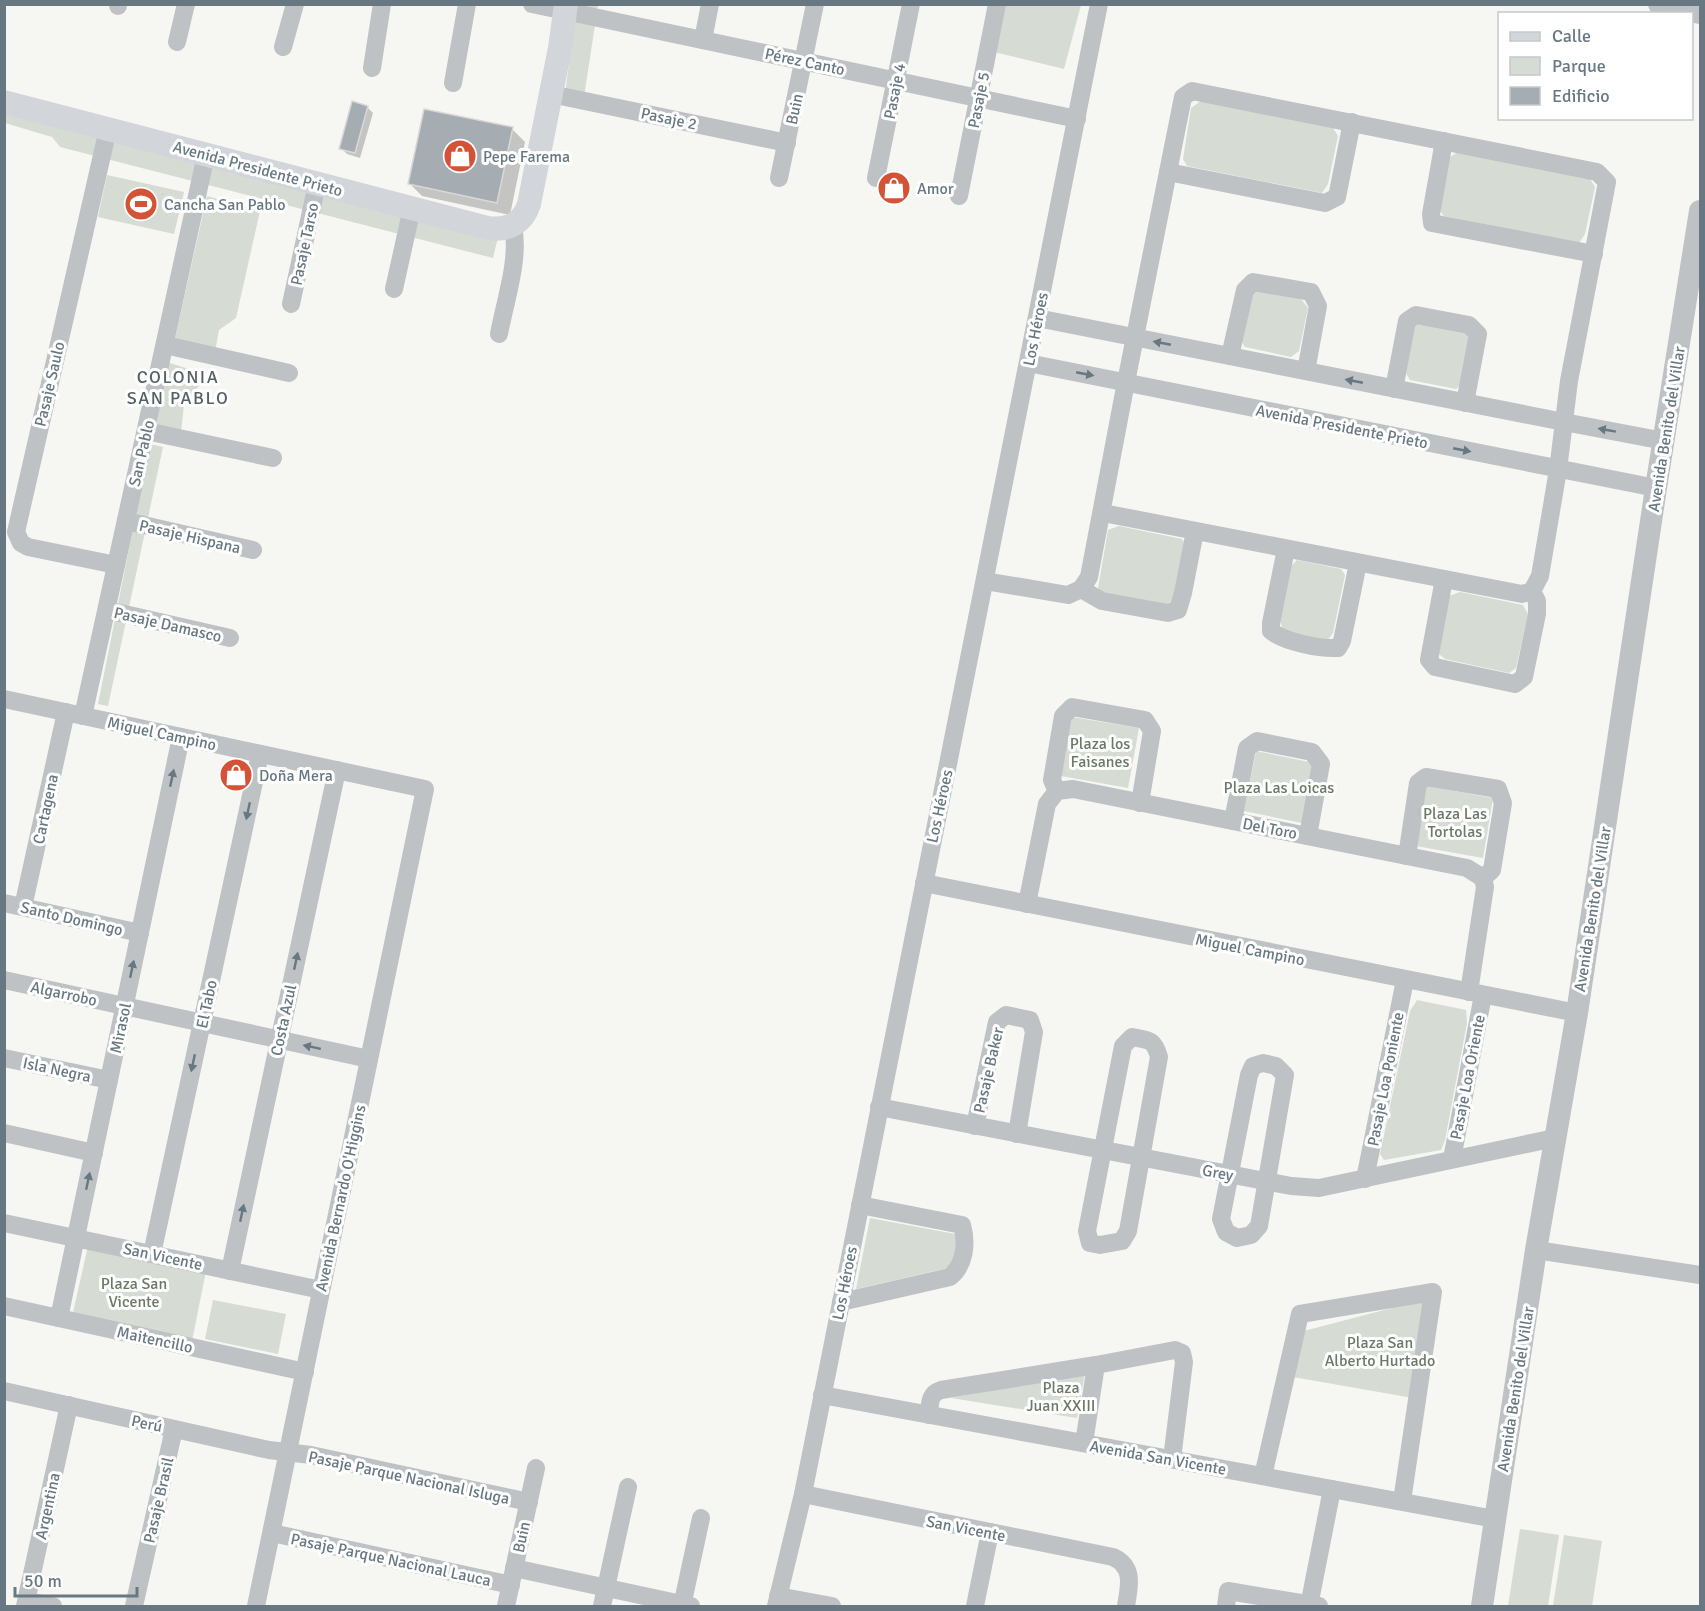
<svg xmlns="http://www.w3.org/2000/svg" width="1705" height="1611" viewBox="0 0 1705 1611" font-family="Signika,sans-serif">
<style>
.green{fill:#d6dbd3}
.shadow{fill:#0003}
.building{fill:#a6adb2;stroke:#d8d8d6;stroke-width:1.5}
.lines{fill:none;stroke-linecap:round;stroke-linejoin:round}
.minor{stroke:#bec2c5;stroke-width:18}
.tertiary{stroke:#bec2c5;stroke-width:22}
.secondary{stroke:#d2d6da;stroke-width:24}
.oneway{fill:#687882}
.labels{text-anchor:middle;stroke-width:6;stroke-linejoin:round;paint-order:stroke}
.street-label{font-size:16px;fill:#687882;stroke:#fff}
.poi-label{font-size:16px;fill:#687882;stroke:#fff;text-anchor:start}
.park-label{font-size:16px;fill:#6b7966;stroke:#fff}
.neighbourhood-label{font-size:18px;letter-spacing:1.5px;fill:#556067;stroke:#fff}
</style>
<rect width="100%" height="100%" fill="#f6f6f3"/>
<!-- green -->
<g class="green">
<polygon points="576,5 598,5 584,97 565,95"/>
<polygon points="1004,5 1081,5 1064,69 994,52"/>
<polygon points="1201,101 1333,128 1338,136 1328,184 1322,193 1187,166 1183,159 1191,108"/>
<polygon points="4,112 498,237 493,258 60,147 52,137 5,123"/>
<polygon points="1458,152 1590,179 1595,187 1585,234 1579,243 1444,216 1439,210 1447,159"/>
<polygon points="107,175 184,192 174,234 98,217"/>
<polygon points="207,196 260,211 236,318 219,330 215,352 174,343"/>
<polygon points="1259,289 1301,299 1308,308 1299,351 1291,357 1245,347 1241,341 1250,295"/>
<polygon points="1422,322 1465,330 1472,339 1463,383 1456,389 1410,380 1406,373 1414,327"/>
<polygon points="167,362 207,375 184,405 181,432 155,425"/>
<polygon points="150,444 163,447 108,706 98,704"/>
<polygon points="1119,526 1182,539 1187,548 1175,602 1168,607 1104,593 1098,588 1108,530"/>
<polygon points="1297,560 1341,569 1345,575 1333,633 1327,641 1284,631 1279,620 1291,566"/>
<polygon points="1460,592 1523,605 1528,614 1516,668 1509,673 1445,659 1439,654 1449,596"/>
<polygon points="1072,717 1139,728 1128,788 1061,776"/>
<polygon points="1256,751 1314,763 1302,823 1244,811"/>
<polygon points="1426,786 1493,798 1483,858 1416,846"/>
<polygon points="1417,1000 1466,1010 1467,1023 1445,1140 1441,1150 1384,1160 1380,1154 1410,1011"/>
<path d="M870,1218l85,16c2,10 0,26 -7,34l-92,21z"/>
<polygon points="88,1246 206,1271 192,1341 72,1317"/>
<polygon points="1430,1298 1413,1398 1293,1377 1300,1332"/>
<polygon points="213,1300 286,1314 278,1354 205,1339"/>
<polygon points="1085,1373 1077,1418 951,1398"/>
<polygon points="1520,1529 1559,1535 1548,1606 1508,1606"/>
<polygon points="1564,1535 1602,1541 1592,1606 1553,1606"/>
</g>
<!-- shadow -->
<g class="shadow">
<polygon points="367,107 373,113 360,158 347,154 341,148"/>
<polygon points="512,129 525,142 510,215 422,196 409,183"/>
</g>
<!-- building -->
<g class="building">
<polygon points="352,101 368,106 355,153 339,149"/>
<polygon points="424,109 513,127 497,203 408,184"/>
</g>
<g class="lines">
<!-- minor -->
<g class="minor">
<polyline points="532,4 1077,119"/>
<polyline points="118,6 118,4"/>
<polyline points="703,40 710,4"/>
<polyline points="177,42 186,4"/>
<polyline points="283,47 295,4"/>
<polyline points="372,68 382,4"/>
<polyline points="453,83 467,4"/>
<polyline points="551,94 787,143"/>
<polyline points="108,129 16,532 21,543 28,547 116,565"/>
<polyline points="1444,141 1431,214 1432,223 1594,254"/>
<polyline points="1168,172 1325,203 1337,197 1352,122"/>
<polyline points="779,178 815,4"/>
<polyline points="876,178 911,4"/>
<polyline points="959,196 997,4"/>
<polyline points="394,289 412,208"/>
<polyline points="291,304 317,184"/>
<polyline points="1037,318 1564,422 1664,441"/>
<path d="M499,334c6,-33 21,-75 14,-108"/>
<polyline points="165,345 289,373"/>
<polyline points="1230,356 1245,290 1253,282 1311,292 1318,306 1306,371"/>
<polyline points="1028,363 1656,488"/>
<polyline points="1394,389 1407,321 1416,315 1469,325 1478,334 1465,403"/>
<polyline points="146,431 273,458"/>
<polyline points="126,521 253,550"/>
<path d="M1286,549l-15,74v8c14,11 49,18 67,17l4,-7 16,-78"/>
<polyline points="1444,579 1429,660 1435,667 1515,684 1524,677 1537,614 1537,601 1532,591"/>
<polyline points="985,581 1068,595 1081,589 1089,577 1126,382 1183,97 1192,91 1597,172 1607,182 1569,381 1558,470 1540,576 1532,591 1522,594 1103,513"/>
<polyline points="1081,589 1102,601 1168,613 1178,610 1183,593 1195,531"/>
<polyline points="107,610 230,638"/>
<polyline points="4,699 425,789 256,1606"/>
<polyline points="83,716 206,155"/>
<polyline points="1057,791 1052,780 1063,716 1072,707 1145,720 1152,731 1140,803"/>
<polyline points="1233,821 1247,748 1257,741 1312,752 1321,764 1308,836"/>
<polyline points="1407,856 1418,783 1426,777 1498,789 1503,803 1492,870 1483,878"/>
<polyline points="924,883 1577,1013"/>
<polyline points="4,903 140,933"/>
<polyline points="1027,904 1047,804 1057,791 1073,789 1467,868 1483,878 1485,887 1469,992"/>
<polyline points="23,907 66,712"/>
<polyline points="4,980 369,1059"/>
<path d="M1132,1037c17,3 22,2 27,20l-31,174 -6,10 -22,4 -10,-2 -3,-12 36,-185z"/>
<polyline points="4,1058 109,1080"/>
<polygon points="1263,1063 1276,1066 1285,1075 1259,1226 1251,1235 1237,1238 1226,1232 1221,1219 1249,1075 1253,1066"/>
<polyline points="879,1107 1291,1186 1319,1188 1555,1138"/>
<polyline points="975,1126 997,1022 1006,1015 1030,1020 1034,1032 1017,1134"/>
<polyline points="4,1133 94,1153"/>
<polyline points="1452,1159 1483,995"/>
<polyline points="1365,1179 1405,980"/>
<polyline points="4,1223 321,1290"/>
<polyline points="1536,1250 1700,1275"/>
<polyline points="152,1254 260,754"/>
<polyline points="230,1271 337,770"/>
<path d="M841,1302l109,-25c15,-12 17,-34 12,-52l-102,-20"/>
<polyline points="4,1306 305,1372"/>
<polyline points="59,1318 181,737"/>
<polyline points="4,1391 269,1450 311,1455 529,1502"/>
<polyline points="822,1395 1495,1519"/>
<path d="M929,1415c1,-12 0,-21 12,-25l155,-25"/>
<polyline points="1084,1443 1096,1365 1175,1350 1182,1353 1184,1362 1172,1459"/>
<polyline points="1263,1476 1300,1314 1433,1292 1402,1501"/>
<path d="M803,1494l310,63c22,10 16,30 13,49"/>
<polyline points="272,1533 511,1585"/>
<polyline points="514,1568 691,1606"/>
<polyline points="778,1596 832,1606"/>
<polyline points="27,1601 53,1606"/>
<polyline points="25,1606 69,1405"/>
<polyline points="134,1606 174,1429"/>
<polyline points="506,1606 536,1468"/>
<polyline points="602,1606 628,1487"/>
<polyline points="682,1606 701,1518"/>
<polyline points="776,1606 803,1494 1099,4"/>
<polyline points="975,1606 990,1532"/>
<polyline points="1226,1606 1228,1591 1319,1606"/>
<polyline points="1309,1606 1332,1489"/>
</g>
<!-- tertiary -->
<g class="tertiary">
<polyline points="1659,4 1700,13"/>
<polyline points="1482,1606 1536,1250 1577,1013 1656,488 1700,211"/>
</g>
<!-- secondary -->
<path class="secondary" d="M4,102l484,126c20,3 35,-5 41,-24l31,-156 6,-44"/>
</g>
<!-- one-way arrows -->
<defs><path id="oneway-solid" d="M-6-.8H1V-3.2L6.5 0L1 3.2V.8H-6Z" transform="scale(1.5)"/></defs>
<g class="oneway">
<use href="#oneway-solid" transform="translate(1162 343) rotate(-169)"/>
<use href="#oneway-solid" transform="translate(1085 374) rotate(11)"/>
<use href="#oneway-solid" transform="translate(1354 381) rotate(-169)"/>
<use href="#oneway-solid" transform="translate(1607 430) rotate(-170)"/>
<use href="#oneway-solid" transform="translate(1462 450) rotate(11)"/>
<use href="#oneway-solid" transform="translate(172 778) rotate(-78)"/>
<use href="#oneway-solid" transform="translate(248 811) rotate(102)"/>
<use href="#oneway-solid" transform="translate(296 961) rotate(-78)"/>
<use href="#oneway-solid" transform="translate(132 969) rotate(-78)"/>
<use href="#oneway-solid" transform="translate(312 1047) rotate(-168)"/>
<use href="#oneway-solid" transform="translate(193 1063) rotate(102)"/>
<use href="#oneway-solid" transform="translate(88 1181) rotate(-78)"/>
<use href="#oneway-solid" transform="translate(242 1213) rotate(-78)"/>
</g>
<!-- icons -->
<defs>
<g id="shop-disc" transform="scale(1.725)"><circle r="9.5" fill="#d45236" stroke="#fff"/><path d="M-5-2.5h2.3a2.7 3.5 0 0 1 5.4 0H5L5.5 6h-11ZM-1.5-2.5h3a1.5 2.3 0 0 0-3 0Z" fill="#fff"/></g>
<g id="stadium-disc" transform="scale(1.725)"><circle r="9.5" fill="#d45236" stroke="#fff"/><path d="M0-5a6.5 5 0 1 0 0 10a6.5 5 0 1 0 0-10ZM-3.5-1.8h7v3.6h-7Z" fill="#fff"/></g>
</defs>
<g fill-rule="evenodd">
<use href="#shop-disc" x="460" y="156"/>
<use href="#shop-disc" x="894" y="188"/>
<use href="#stadium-disc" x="141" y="204"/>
<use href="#shop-disc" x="236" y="775"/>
</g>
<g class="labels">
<!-- street labels -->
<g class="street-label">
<text transform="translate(805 61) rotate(12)" y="6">Pérez Canto</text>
<text transform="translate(894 91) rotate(-79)" y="6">Pasaje 4</text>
<text transform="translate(978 100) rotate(-79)" y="6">Pasaje 5</text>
<text transform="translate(794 109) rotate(-78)" y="6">Buin</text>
<text transform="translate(669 118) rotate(12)" y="6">Pasaje 2</text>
<text transform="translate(258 168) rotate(15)" y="6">Avenida Presidente Prieto</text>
<text transform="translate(304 244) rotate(-78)" y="6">Pasaje Tarso</text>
<text transform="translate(1035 329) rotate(-79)" y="6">Los Héroes</text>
<text transform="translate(49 384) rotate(-77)" y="6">Pasaje Saulo</text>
<text transform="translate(1342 426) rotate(11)" y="6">Avenida Presidente Prieto</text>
<text transform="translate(1666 429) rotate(-81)" y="6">Avenida Benito del Villar</text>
<text transform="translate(141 453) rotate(-77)" y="6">San Pablo</text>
<text transform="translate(190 536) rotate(13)" y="6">Pasaje Hispana</text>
<text transform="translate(168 624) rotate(13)" y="6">Pasaje Damasco</text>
<text transform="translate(162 733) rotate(12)" y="6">Miguel Campino</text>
<text transform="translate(939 806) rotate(-78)" y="6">Los Héroes</text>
<text transform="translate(45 809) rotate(-78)" y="6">Cartagena</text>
<text transform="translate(1270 828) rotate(11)" y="6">Del Toro</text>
<text transform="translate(1592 909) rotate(-81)" y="6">Avenida Benito del Villar</text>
<text transform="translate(72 918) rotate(13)" y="6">Santo Domingo</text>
<text transform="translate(1250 949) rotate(11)" y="6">Miguel Campino</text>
<text transform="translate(64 993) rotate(12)" y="6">Algarrobo</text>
<text transform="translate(206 1004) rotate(-78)" y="6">El Tabo</text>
<text transform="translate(283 1020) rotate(-78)" y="6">Costa Azul</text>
<text transform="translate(120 1028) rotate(-78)" y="6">Mirasol</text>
<text transform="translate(57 1069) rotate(12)" y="6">Isla Negra</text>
<text transform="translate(988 1070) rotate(-77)" y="6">Pasaje Baker</text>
<text transform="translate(1467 1077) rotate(-79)" y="6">Pasaje Loa Oriente</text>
<text transform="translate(1385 1079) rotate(-79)" y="6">Pasaje Loa Poniente</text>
<text transform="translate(1218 1172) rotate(11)" y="6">Grey</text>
<text transform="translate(340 1198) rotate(-78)" y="6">Avenida Bernardo O'Higgins</text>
<text transform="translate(163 1256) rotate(12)" y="6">San Vicente</text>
<text transform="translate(844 1283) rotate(-79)" y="6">Los Héroes</text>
<text transform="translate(155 1339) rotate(12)" y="6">Maitencillo</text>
<text transform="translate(1515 1389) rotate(-81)" y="6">Avenida Benito del Villar</text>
<text transform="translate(147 1423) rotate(12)" y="6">Perú</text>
<text transform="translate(1158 1457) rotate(10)" y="6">Avenida San Vicente</text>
<text transform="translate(409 1477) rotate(12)" y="6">Pasaje Parque Nacional Isluga</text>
<text transform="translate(158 1500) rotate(-77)" y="6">Pasaje Brasil</text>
<text transform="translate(47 1506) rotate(-78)" y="6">Argentina</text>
<text transform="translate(966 1528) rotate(11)" y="6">San Vicente</text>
<text transform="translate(521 1537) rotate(-78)" y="6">Buin</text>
<text transform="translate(391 1559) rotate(12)" y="6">Pasaje Parque Nacional Lauca</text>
</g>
<!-- poi labels -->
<g class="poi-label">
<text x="483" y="162">Pepe Farema</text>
<text x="917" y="194">Amor</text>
<text x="164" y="210">Cancha San Pablo</text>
<text x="259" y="781">Doña Mera</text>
</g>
<!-- park labels -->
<g class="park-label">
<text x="1100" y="749">Plaza los<tspan x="1100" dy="18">Faisanes</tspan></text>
<text x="1279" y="793">Plaza Las Loicas</text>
<text x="1455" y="819">Plaza Las<tspan x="1455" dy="18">Tortolas</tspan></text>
<text x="134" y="1289">Plaza San<tspan x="134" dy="18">Vicente</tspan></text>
<text x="1380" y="1348">Plaza San<tspan x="1380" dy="18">Alberto Hurtado</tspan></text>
<text x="1061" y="1393">Plaza<tspan x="1061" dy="18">Juan XXIII</tspan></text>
</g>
<!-- neighbourhood labels -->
<g class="neighbourhood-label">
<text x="178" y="383">COLONIA<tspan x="178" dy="21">SAN PABLO</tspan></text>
</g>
</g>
<!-- border -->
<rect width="1705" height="1611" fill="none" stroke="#687882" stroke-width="12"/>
<!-- legend -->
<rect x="1498" y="12" width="195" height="108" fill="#ffffff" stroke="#c3c9cd" stroke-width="1.5"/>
<rect x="1510" y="32" width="30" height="9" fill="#d2d6da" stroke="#c3c9cd" stroke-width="1.5"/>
<text x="1552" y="42" font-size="18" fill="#687882">Calle</text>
<rect x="1510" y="57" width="30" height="18" fill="#d6dbd3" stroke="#c3c9cd" stroke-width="1.5"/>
<text x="1552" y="72" font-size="18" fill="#687882">Parque</text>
<rect x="1510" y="87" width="30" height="18" fill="#a6adb2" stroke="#c3c9cd" stroke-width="1.5"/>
<text x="1552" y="102" font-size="18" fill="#687882">Edificio</text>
<!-- scale -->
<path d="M15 1587v9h122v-9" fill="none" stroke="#687882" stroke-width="3"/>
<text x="24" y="1587" font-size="18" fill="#687882" stroke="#ffffff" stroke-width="4.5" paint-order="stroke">50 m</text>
</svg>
